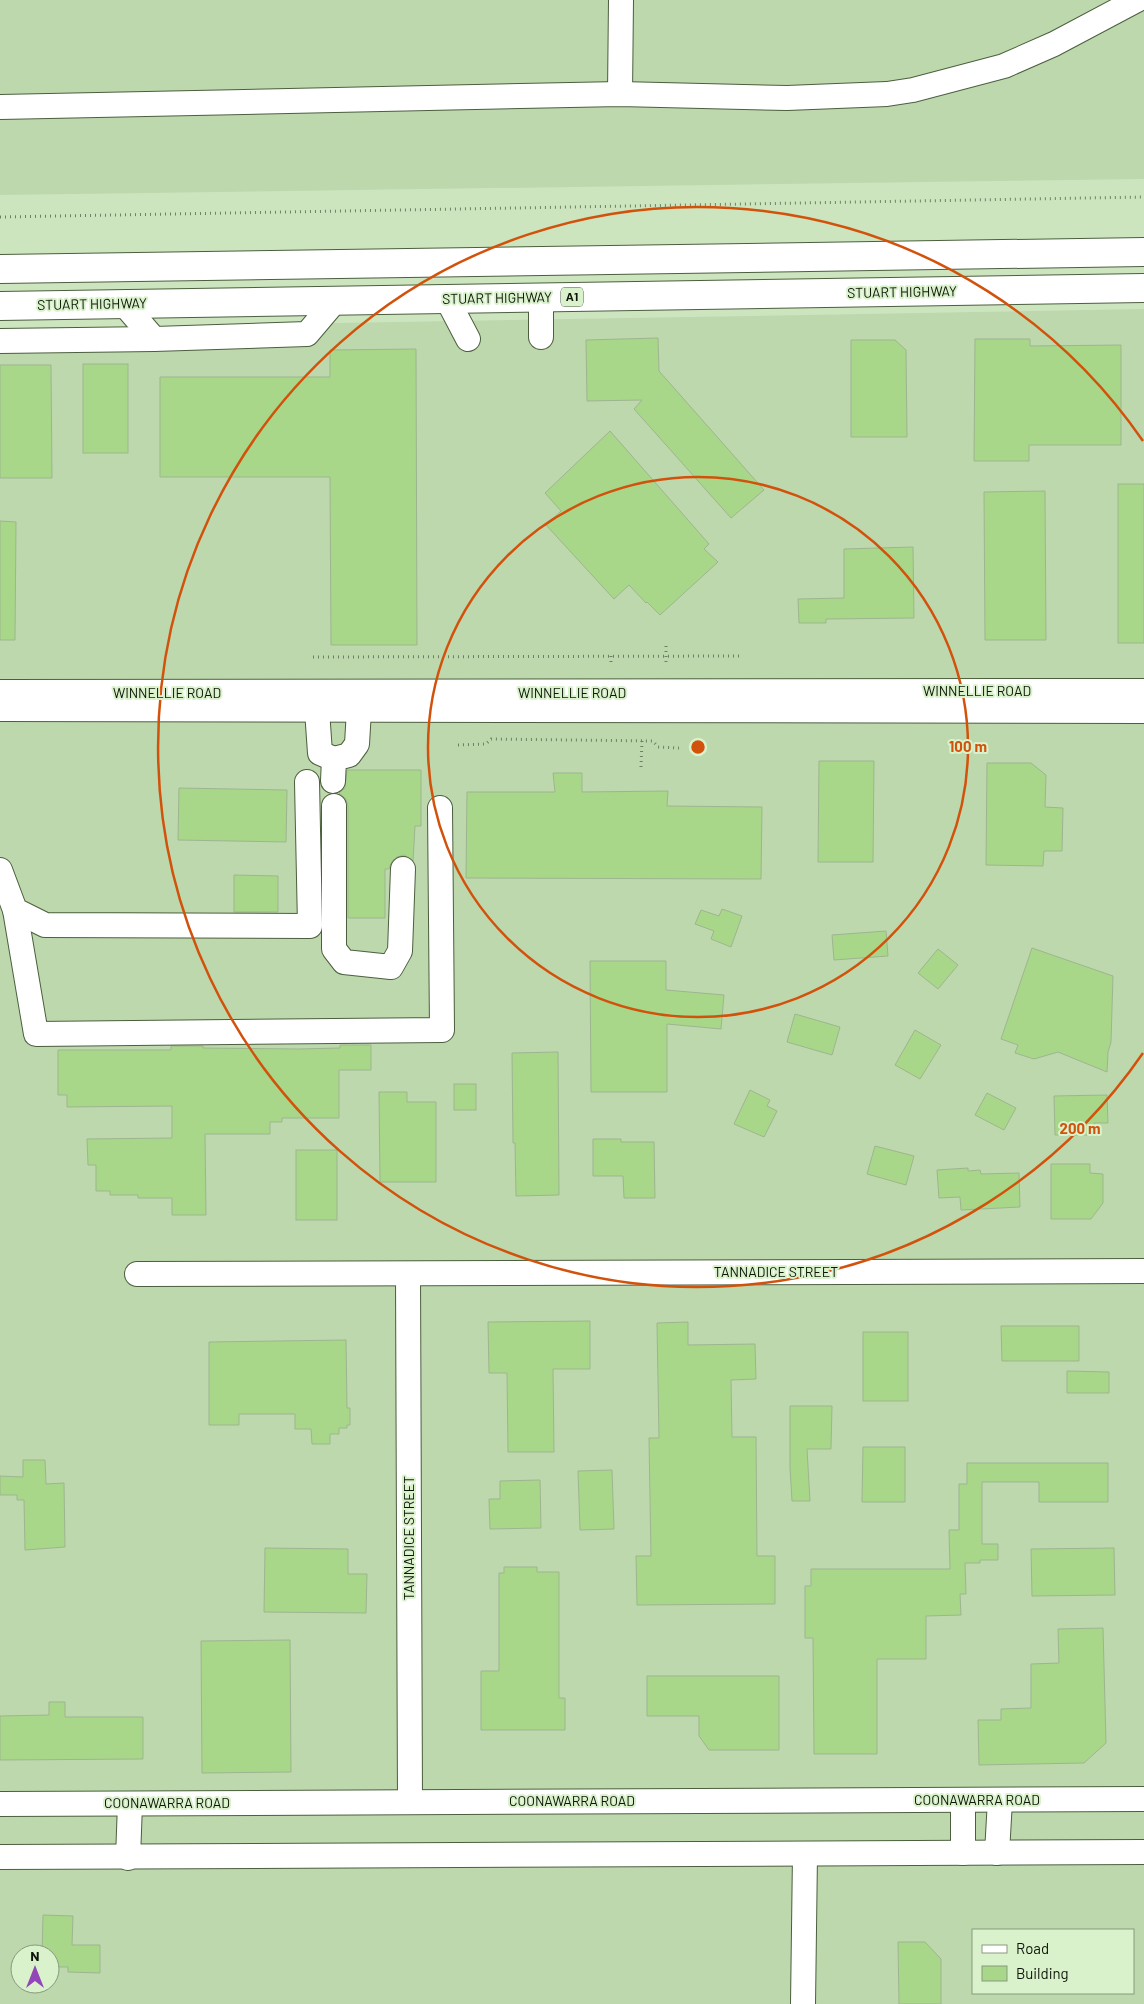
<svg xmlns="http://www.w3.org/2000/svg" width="1144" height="2004" viewBox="0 0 1144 2004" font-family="Barlow,sans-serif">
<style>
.built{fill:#bdd8ad;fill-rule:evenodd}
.building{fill:#a8d789;stroke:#9eb590}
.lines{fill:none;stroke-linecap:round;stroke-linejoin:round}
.minor-casing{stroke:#4b5f3e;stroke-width:26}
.highway-casing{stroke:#4b5f3e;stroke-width:30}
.path{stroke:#6f7f65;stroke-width:3;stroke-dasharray:1 4;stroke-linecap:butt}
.minor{stroke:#fff;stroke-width:24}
.highway{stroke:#fff;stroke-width:28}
.ring{fill:none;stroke:#d2520c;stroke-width:2.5}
.labels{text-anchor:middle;stroke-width:4;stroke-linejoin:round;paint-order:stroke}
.shield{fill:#daf2cc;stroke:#4b5844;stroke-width:1}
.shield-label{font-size:12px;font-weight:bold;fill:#0e1609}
.street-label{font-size:14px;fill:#0e1609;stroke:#daf2cc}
.centre{fill:#d2520c;stroke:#daf2cc;stroke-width:2.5}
.ring-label{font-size:15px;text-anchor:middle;font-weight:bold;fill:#d2520c;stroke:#daf2cc;stroke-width:4;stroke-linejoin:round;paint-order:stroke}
</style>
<rect width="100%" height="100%" fill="#cde5bf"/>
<!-- built -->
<g class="built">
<polygon points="0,0 1144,0 1144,179 0,195"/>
<path d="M1144,309v1695h-1144v-1675zM973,1930h160v63h-160zM20,1954h30v30h-30z"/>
</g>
<!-- building -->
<g class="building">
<polygon points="658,338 659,371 764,490 731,518 634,409 642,400 587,401 586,340"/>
<polygon points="975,339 1030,339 1030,346 1121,345 1121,445 1029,445 1029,461 974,461"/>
<polygon points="851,340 895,340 906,350 907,437 851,437"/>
<polygon points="416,349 417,645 331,645 330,477 160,477 160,377 330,377 330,350"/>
<rect x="83" y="364" width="45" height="89"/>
<polygon points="0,365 51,365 52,478 0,478"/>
<polygon points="610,431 709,544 704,549 718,562 660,615 647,602 646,603 629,585 614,599 546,525 561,511 545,493"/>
<rect x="1118" y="484" width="26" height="159"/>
<polygon points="1045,491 1046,640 985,640 984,492"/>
<polygon points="0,521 16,522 15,640 0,640"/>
<polygon points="913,547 914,618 826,619 826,623 799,623 798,599 844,598 844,549"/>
<polygon points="819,761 874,761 873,862 818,862"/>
<polygon points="987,763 1031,763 1046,775 1045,807 1063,808 1062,851 1044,851 1043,866 986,865"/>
<polygon points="347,770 421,770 421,826 415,826 413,861 404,855 397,857 392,861 389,869 385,869 385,918 348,918 348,806 346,799 339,793 345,788"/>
<polygon points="553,773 582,773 582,792 668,791 667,806 762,807 761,879 466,878 467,792 555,792"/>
<polygon points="179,788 287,790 286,842 178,840"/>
<polygon points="234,875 278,876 278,912 234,912"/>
<polygon points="722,909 742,916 731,947 711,939 714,931 695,924 701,910 719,916"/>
<polygon points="886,931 888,956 834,960 832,935"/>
<polygon points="1032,948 1113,976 1111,1042 1108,1052 1107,1072 1058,1052 1034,1059 1015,1053 1018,1045 1001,1039"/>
<polygon points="938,949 958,965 938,989 918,973"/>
<polygon points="590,961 666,961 666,990 724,995 721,1029 667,1024 667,1092 591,1092"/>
<polygon points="795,1014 840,1027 832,1055 787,1042"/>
<polygon points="915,1030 941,1045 920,1079 895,1065"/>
<polygon points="340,1045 371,1045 371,1070 339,1070 339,1118 282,1118 282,1122 270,1122 270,1134 205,1134 206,1215 172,1215 172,1198 138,1198 138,1195 110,1195 110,1191 96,1191 96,1165 88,1165 87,1139 172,1138 172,1106 67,1107 67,1095 58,1095 58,1050 171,1050 171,1046 203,1046 203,1048 298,1049 340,1048"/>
<polygon points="558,1052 559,1195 516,1196 515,1143 513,1143 512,1053"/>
<rect x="454" y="1084" width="22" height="26"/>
<polygon points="750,1090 770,1100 767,1106 777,1111 764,1137 734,1124"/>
<polygon points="379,1092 407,1092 407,1102 436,1102 436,1182 380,1182"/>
<polygon points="987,1093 1016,1108 1004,1130 975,1115"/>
<polygon points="1107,1095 1108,1123 1094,1123 1094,1135 1055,1135 1054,1096"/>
<polygon points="593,1139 621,1139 621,1142 654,1142 655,1198 624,1198 623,1176 593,1176"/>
<polygon points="875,1146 914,1156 906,1185 867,1174"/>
<rect x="296" y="1150" width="41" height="70"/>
<polygon points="1051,1164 1090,1164 1090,1173 1103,1174 1103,1203 1091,1219 1051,1219"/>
<polygon points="968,1168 968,1171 980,1170 981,1174 1019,1173 1020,1207 961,1210 960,1197 939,1198 937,1170"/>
<polygon points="590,1321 590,1369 553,1369 554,1452 508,1452 507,1373 489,1373 488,1322"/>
<polygon points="688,1322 688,1345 755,1344 756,1379 731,1380 732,1437 756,1437 757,1556 775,1556 775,1604 637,1605 636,1556 651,1556 649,1438 659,1438 657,1323"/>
<polygon points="1001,1326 1079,1326 1079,1361 1002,1361"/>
<rect x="863" y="1332" width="45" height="69"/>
<polygon points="346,1340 347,1408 350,1408 350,1425 347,1425 347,1428 339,1428 339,1434 330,1434 330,1444 312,1444 311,1429 295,1429 295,1414 239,1414 239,1425 209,1425 209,1342"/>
<polygon points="1067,1371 1109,1372 1109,1393 1067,1393"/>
<polygon points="790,1406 832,1406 831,1449 807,1449 810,1501 792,1501 790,1468"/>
<polygon points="863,1447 905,1447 905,1502 862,1502"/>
<polygon points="23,1460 45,1460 46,1484 64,1483 65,1547 25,1550 24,1500 17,1500 17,1495 0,1495 0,1476 23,1477"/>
<polygon points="967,1463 1108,1463 1108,1502 1039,1502 1039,1482 982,1482 982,1544 998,1544 998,1560 980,1560 980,1563 965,1563 966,1594 960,1594 961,1615 926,1616 926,1659 877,1659 877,1754 814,1754 813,1638 805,1638 805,1586 811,1586 811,1569 950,1569 949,1530 959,1530 959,1484 967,1484"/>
<polygon points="612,1470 614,1529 580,1530 578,1471"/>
<polygon points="540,1480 541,1528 490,1529 489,1499 500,1499 500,1481"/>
<polygon points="265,1548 348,1549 348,1574 367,1574 366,1613 264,1612"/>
<polygon points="1114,1548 1115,1595 1032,1596 1031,1549"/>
<polygon points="504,1567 537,1567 537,1572 559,1572 559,1698 565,1698 565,1730 481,1730 481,1671 499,1671 499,1573 504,1573"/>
<polygon points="1103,1628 1106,1743 1084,1763 979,1765 978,1720 1001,1720 1001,1709 1031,1708 1031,1664 1059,1663 1058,1629"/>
<polygon points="290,1640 291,1772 202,1773 201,1641"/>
<polygon points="647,1676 779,1676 779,1750 709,1750 699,1736 699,1716 647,1716"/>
<polygon points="49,1702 65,1702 65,1717 143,1717 143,1759 0,1760 0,1716 49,1715"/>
<polygon points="43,1915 73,1916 72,1945 100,1945 100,1973 68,1972 68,1967 50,1967 50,1954 42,1954"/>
<polygon points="898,1942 925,1942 941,1959 941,2004 899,2004"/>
</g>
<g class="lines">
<!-- minor casing -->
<g class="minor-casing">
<g id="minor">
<polyline points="620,94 621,0"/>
<polyline points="0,107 620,94 787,98 887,94 913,90 1004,66 1054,44 1137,0"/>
<polyline points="541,297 541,337"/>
<polyline points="447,299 468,339"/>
<polyline points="124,304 154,339"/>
<polyline points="0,341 154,339 307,334 335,301"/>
<polyline points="0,692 1144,691"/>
<polyline points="0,709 1144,711"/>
<polyline points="317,710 320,753 334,759"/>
<polyline points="333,781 334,759 349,755 357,744 359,710"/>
<polyline points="334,806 334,949 344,962 391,967 400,951 403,869"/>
<polyline points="0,870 15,910 45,925 310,926 307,782"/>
<polyline points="15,910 36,1034 442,1030 440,808"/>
<polyline points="137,1274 1144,1271"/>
<polyline points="408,1274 410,1802"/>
<polyline points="963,1800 963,1853"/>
<polyline points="0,1804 1144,1799"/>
<polyline points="997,1853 1000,1800"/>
<polyline points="0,1857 1144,1852"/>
<polyline points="128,1858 130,1804"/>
<polyline points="803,2004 805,1854"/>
</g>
</g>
<!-- highway casing -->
<g class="highway-casing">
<g id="highway">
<polyline points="0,269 1144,252"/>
<polyline points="0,306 1144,288"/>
</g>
</g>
<!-- path -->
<g class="path">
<polyline points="0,217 1144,197"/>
<polyline points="666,646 666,662"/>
<polyline points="611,656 611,662"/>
<polyline points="313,657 741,656"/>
<polyline points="458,745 486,744 491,739 653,741 658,747 679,748"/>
<polyline points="641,767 642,741"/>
</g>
<!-- minor -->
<use href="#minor" class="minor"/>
<!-- highway -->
<use href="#highway" class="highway"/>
</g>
<!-- distance rings -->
<g class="ring">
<circle cx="698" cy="747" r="270"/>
<path d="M1143 1053A540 540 0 1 1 1143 441"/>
</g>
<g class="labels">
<!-- shield labels -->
<rect class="shield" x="561" y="287.5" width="22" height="19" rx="4"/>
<g class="shield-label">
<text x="572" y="301">A1</text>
</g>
<!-- street labels -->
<g class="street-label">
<text transform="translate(902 292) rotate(-1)" y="5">STUART HIGHWAY</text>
<text transform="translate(497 298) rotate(-1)" y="5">STUART HIGHWAY</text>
<text transform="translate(92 304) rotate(-1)" y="5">STUART HIGHWAY</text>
<text x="977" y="696">WINNELLIE ROAD</text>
<text x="167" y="698">WINNELLIE ROAD</text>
<text x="572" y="698">WINNELLIE ROAD</text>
<text x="776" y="1277">TANNADICE STREET</text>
<text transform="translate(409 1538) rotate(-90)" y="5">TANNADICE STREET</text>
<text x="977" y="1805">COONAWARRA ROAD</text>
<text x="572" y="1806">COONAWARRA ROAD</text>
<text x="167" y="1808">COONAWARRA ROAD</text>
</g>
</g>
<circle cx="698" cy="747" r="8" class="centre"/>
<g class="ring-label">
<text x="968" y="752">100 m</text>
<text x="1080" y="1134">200 m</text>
</g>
<!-- legend -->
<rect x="972" y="1929" width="162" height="65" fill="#daf2cc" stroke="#889a7e"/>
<rect x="982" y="1945" width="25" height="8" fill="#ffffff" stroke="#889a7e"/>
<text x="1016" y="1954" font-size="15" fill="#0e1609">Road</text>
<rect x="982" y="1966" width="25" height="15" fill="#a8d789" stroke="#889a7e"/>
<text x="1016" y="1979" font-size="15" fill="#0e1609">Building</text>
<!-- north arrow -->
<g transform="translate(35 1969)"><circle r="24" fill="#daf2cc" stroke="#889a7e"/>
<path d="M0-4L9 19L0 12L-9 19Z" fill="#9346b7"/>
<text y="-8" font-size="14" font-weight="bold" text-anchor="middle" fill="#0e1609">N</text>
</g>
</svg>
